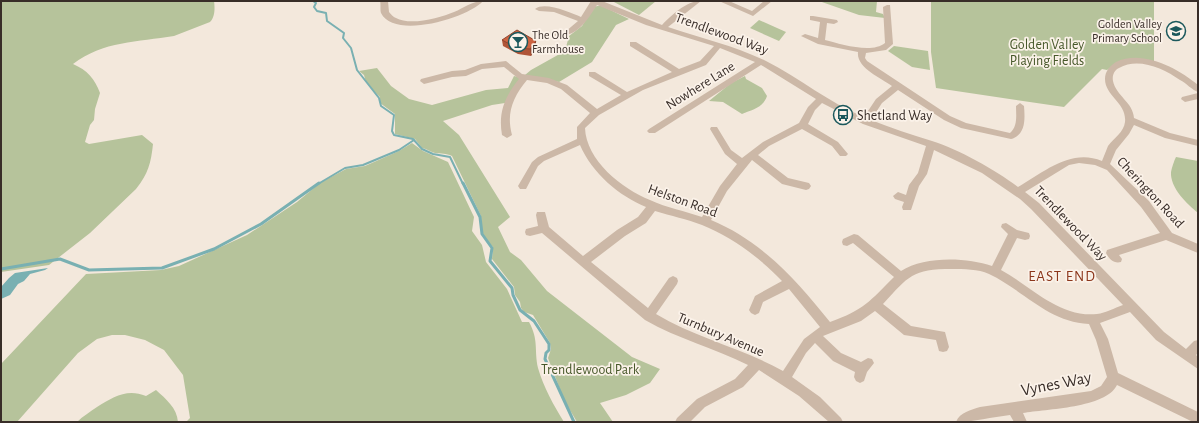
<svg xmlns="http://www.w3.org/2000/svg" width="1199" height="423" viewBox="0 0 1199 423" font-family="'Alegreya Sans',sans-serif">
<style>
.green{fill:#b6c39b}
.water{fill:#79b0b2}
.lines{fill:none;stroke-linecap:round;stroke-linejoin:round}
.stream-far1{stroke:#79b0b2;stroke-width:2}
.stream{stroke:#79b0b2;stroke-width:3}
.minor{fill:#ccb8a7;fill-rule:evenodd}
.wall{fill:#af5538}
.shaded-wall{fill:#8f452e}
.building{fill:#cc6341;stroke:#8f452e}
.labels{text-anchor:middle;stroke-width:3.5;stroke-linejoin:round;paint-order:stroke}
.far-poi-label{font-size:12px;fill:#382d28;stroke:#fbf2e9;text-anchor:end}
.street-label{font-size:14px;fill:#382d28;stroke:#fbf2e9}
.park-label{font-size:14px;fill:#47582a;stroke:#fbf2e9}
.poi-label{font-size:14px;fill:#382d28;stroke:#fbf2e9;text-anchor:start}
.neighbourhood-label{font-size:15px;letter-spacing:1px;fill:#8c371c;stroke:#fbf2e9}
.near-street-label{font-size:17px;fill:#382d28;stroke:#fbf2e9}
</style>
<rect width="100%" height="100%" fill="#f3e8dc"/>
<!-- green -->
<g class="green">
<path d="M1,1h213c1,7 1,16 -4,21l-36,14c-36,6 -71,5 -101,28 14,6 22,15 27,29l-5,16 -1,11 -4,5 -5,17 4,2 53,-9 11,9c-2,19 -5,30 -17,45l-46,44 -41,32 -48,7z"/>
<polygon points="612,1 656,1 639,15"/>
<polygon points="819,1 877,1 876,12 883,14 885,18 859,15"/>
<polygon points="931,1 1154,1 1154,61 1117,63 1107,70 1102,69 1064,107 936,88 931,52"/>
<polygon points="597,6 602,6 629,19 616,25 592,62 559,82 525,75 531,70 565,51 569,36 582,26 593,8"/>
<polygon points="759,20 786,32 779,41 750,28"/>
<polygon points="894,46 928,51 930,70 912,67 888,51"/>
<path d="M377,68l14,18 18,13 23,6 54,-15 22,-2 6,-12 8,2 -17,25 -13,2 -49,16 16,14 51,82 -12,10 12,25 11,8 26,31 85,66 28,12 -10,14 -24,12 -26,8 13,19h-36l-13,-22 -16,-42 3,-9 -1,-6 -17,-28 -9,-3 -3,-4 -1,-6 -5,-7 -1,-8 -22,-28 1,-12 -11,-12 -1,-19 -29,-60c-6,-3 -11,-2 -17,-3 -4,-1 -8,-4 -13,-5l-7,-9 -20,-5v-20l-15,-11v-6c-7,-7 -14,-12 -16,-22l-5,-4z"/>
<path d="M745,76l1,3 16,9 5,8c-4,12 -15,14 -25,18l-19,-12 -14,-1 22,-18z"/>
<path d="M412,143l11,8 25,11 26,55 -2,14 10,14 4,17 21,27 15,33h7c10,18 5,28 9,46 5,18 16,38 26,54h-378l4,-4 -7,-43 -19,-25 -19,-10 -20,-5h-13l-15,4 -19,14 -61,69h-16v-58l85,-90 75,-4 18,-4 68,-31 50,-33 23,-19 26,-14 19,-3 34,-15z"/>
<path d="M1176,157l22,4v52c-11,-9 -28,-25 -27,-41 1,-5 3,-11 5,-15z"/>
<path d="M156,390c10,9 21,18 22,32h-101c6,-6 13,-10 20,-15 16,-10 30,-19 49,-11z"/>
</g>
<!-- water -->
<polygon class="water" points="48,268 45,270 30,274 24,281 18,284 10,295 1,299 1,287 9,278 15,273"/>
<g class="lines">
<!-- stream-far1 -->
<g class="stream-far1">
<polyline points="313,1 316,3 314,7 317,11 326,13 327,21 344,33 343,38 351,48 357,70 379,98 381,106 394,115 392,131 394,135 413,139 422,149 433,154 450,157 463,184"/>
<polyline points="318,184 345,168 363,165 399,150 414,140"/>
</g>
<!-- stream -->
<g class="stream">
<polyline points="463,183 480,217 482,234 492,248 490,261 512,288 513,295 520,310 534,321 549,344 549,350 546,353 545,359 574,422"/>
<polyline points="1,269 60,259 89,270 162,268 214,249 261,224 319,183"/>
</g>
<!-- minor -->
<g class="minor">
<path d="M380,1h8l1,11c2,2 4,5 7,6 14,8 44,0 58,-6 10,-4 18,-11 29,-11 -15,17 -89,39 -102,12 -1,-3 0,-9 -1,-12z"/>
<path d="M591,1h11l60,24c10,-10 24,-24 39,-24l-33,26c33,11 67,19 98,34 34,17 63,42 98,56l12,-18 16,-13c-11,-8 -36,-18 -34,-34l-40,-8 -17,-8 4,-2 13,4 2,-16 -10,-2v-4h3l24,4 1,2 -4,2 -7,-1 -2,17c15,4 47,14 60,3l-2,-36 4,-2h3l3,39 -7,6 -20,3 -1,5 2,3 83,55 16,7 44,10c8,-7 6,-18 6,-27l4,-3 4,3c1,13 2,29 -13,33l-50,-11 -17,-8 -46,-30 -16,13 -11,17c20,8 41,15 61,21 28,9 62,28 86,46 26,-15 53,-39 84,-26 2,-5 4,-10 6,-15 6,-8 16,-14 17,-24 2,-19 -20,-26 -20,-43 0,-8 5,-13 11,-17 26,-13 62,6 82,23v7c-6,-2 -12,-9 -18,-12 -17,-12 -42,-23 -61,-12 -5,2 -7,8 -6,13 3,15 20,21 21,37l36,15 28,7v6l-33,-8 -31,-13 -5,9 -13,16 -6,14 39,37 23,32 26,11v9l-32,-13 -47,15 3,4 -1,3c-7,2 -12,-3 -15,-9l1,-3 53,-17 -19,-26 -34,-37 -12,-5 -16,-2 -10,2 -44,27 14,11 125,129 22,17 8,-8 4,-1v13l-2,2 2,2v12l-42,-29 -26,-28 -30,11 8,16 10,34 80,39v10h-5l-76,-37c-11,23 -71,24 -94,28l4,9h-13l-4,-7c-18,2 -36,7 -54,7 4,-10 15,-12 24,-15l111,-16 10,-5 6,-9 -11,-37 -7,-16c-41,-2 -66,-34 -100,-50 -11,-5 -25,-5 -37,-5 -40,0 -43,7 -69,35l28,22 34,6 4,15 -2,4 -4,1 -4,-1 -3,-11 -32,-5 -29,-24 -14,10 -38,15 18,17 20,9 7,-4 4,1 2,4 -7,9 -3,9 -4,2 -4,-2 -2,-4 1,-5 -22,-11 -18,-18 -9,10 -14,24 28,20 21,21 2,4h-14l-30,-26 -40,-26 -16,17 -38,20 -15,15h-15l2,-4 20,-19 38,-20 13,-14c-34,-17 -70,-26 -103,-45l-103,-87 -12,3 -4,-1 -1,-3 1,-3 12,-3 -2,-11 1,-3h8l4,15 34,29 34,-26 21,-13 8,-10c-27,-11 -54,-34 -66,-62l-36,16 -6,5 -12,23h-6l-2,-3 14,-24 6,-5 39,-18v-12l13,-14 -29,-24 -14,-6 -20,-3c-14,17 -21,33 -15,55l-5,3 -5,-3c-4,-22 3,-39 17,-56l-15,-12 -22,2 -16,7 -14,1 -28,7 -4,-3 1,-2 31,-8 13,-1 16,-6 25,-3 16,13 27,4 18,7 30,24 24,-14 -32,-19v-4h6l32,20 45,-20 -42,-26v-4h6l43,27 21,-8 14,-15 -68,-21 -49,-20c-9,14 -19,31 -38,31 -4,0 -6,0 -9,-2l1,-2h14l13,-11 -24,-9 -15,-1 -4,-2c10,-8 36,4 46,8zM720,48l35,14 -106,67 -2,2 2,2h6l106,-68 55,34 -8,8 -9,16 -36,19 -21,16 -11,-8 -14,-23h-6l-1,2 15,25 12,10 -17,22 -18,31c-17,-6 -35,-9 -52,-17 -28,-11 -64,-40 -65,-72l14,-13 44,-25 63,-25zM822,103l41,21 63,22 -8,27 -9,12 -3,10 -8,-3 -5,4 2,3 9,3 -2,5 1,3h8l8,-24 8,-12 7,-24 48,23 38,26 11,10 92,96c-9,3 -17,8 -26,9 -38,4 -66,-28 -96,-44l16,-32 8,2 4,-1 1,-3 -1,-3 -12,-3 -11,-7 -4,1 -1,3 7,7 -16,32c-26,-9 -68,-10 -91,5l-43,-36 -4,-1 -11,5 -1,3 1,3 4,1 6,-3 41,34c-24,24 -30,33 -64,45 -33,-41 -68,-81 -119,-102l16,-29 25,-31 30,24 24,6 3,-1 2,-3 -2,-3 -21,-5 -30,-23 11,-9 33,-17 30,17 8,10h6l2,-2 -10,-12 -30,-18 7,-14zM655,211c16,5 32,8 47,14 30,12 58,33 80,56l-27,15 -6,14 2,3 4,2 4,-2 4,-11 26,-13 31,38 -16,12 -21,32c-41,-23 -87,-33 -127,-57l21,-30 1,-3 -1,-3 -4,-2 -4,2 -21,30 -57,-46 34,-26 21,-13z"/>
<polygon points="719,1 729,1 752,11 764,1 772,1 753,16"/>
<polygon points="1198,93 1198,99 1185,102 1181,99 1182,97"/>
</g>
</g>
<!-- wall -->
<polygon class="wall" points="502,40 536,41 536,47 531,56 518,54 503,46"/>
<!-- shaded-wall -->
<polygon class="shaded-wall" points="536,41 536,47 531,56 530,49"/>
<!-- building -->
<polygon class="building" points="517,30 536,41 530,49 517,48 502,40"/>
<!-- icons -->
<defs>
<g id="school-ring" transform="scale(1)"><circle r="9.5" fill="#fbf2e9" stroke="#1b585c" stroke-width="1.5"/><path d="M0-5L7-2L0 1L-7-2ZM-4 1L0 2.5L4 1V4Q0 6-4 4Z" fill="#1b585c"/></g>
<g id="bar-ring" transform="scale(1)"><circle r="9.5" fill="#fbf2e9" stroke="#1b585c" stroke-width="1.5"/><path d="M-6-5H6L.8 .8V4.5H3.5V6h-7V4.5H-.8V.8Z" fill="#1b585c"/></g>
<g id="bus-ring" transform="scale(1)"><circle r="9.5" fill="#fbf2e9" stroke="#1b585c" stroke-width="1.5"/><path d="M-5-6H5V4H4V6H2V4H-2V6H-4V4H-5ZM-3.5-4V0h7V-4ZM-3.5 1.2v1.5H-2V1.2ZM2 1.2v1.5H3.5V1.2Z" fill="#1b585c"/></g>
</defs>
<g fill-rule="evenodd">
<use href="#school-ring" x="1176" y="31"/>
<use href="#bar-ring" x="518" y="42"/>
<use href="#bus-ring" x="843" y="115"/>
</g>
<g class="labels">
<!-- far-poi labels -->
<g class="far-poi-label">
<text x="1162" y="28">Golden Valley<tspan x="1162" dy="14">Primary School</tspan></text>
<text x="532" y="39" text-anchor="start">The Old<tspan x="532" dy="14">Farmhouse</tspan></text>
</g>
<!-- street labels -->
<g class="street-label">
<text transform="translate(722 33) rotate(20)" y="5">Trendlewood Way</text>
<text transform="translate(700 85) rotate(-32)" y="5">Nowhere Lane</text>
<text transform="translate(1151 192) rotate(47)" y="5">Cherington Road</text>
<text transform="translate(683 200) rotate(20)" y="5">Helston Road</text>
<text transform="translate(1071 223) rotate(46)" y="5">Trendlewood Way</text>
<text transform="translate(721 334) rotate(23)" y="5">Turnbury Avenue</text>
</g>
<!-- park labels -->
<g class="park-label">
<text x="1047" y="49">Golden Valley<tspan x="1047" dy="16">Playing Fields</tspan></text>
<text x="590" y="374">Trendlewood Park</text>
</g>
<!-- poi labels -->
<g class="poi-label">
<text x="857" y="120">Shetland Way</text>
</g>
<!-- neighbourhood labels -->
<g class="neighbourhood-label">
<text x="1062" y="281">EAST END</text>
</g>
<!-- near-street labels -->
<g class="near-street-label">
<text transform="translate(1056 383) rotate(-11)" y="6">Vynes Way</text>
</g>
</g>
<!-- border -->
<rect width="1199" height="423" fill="none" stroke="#382d28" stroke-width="4"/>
</svg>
